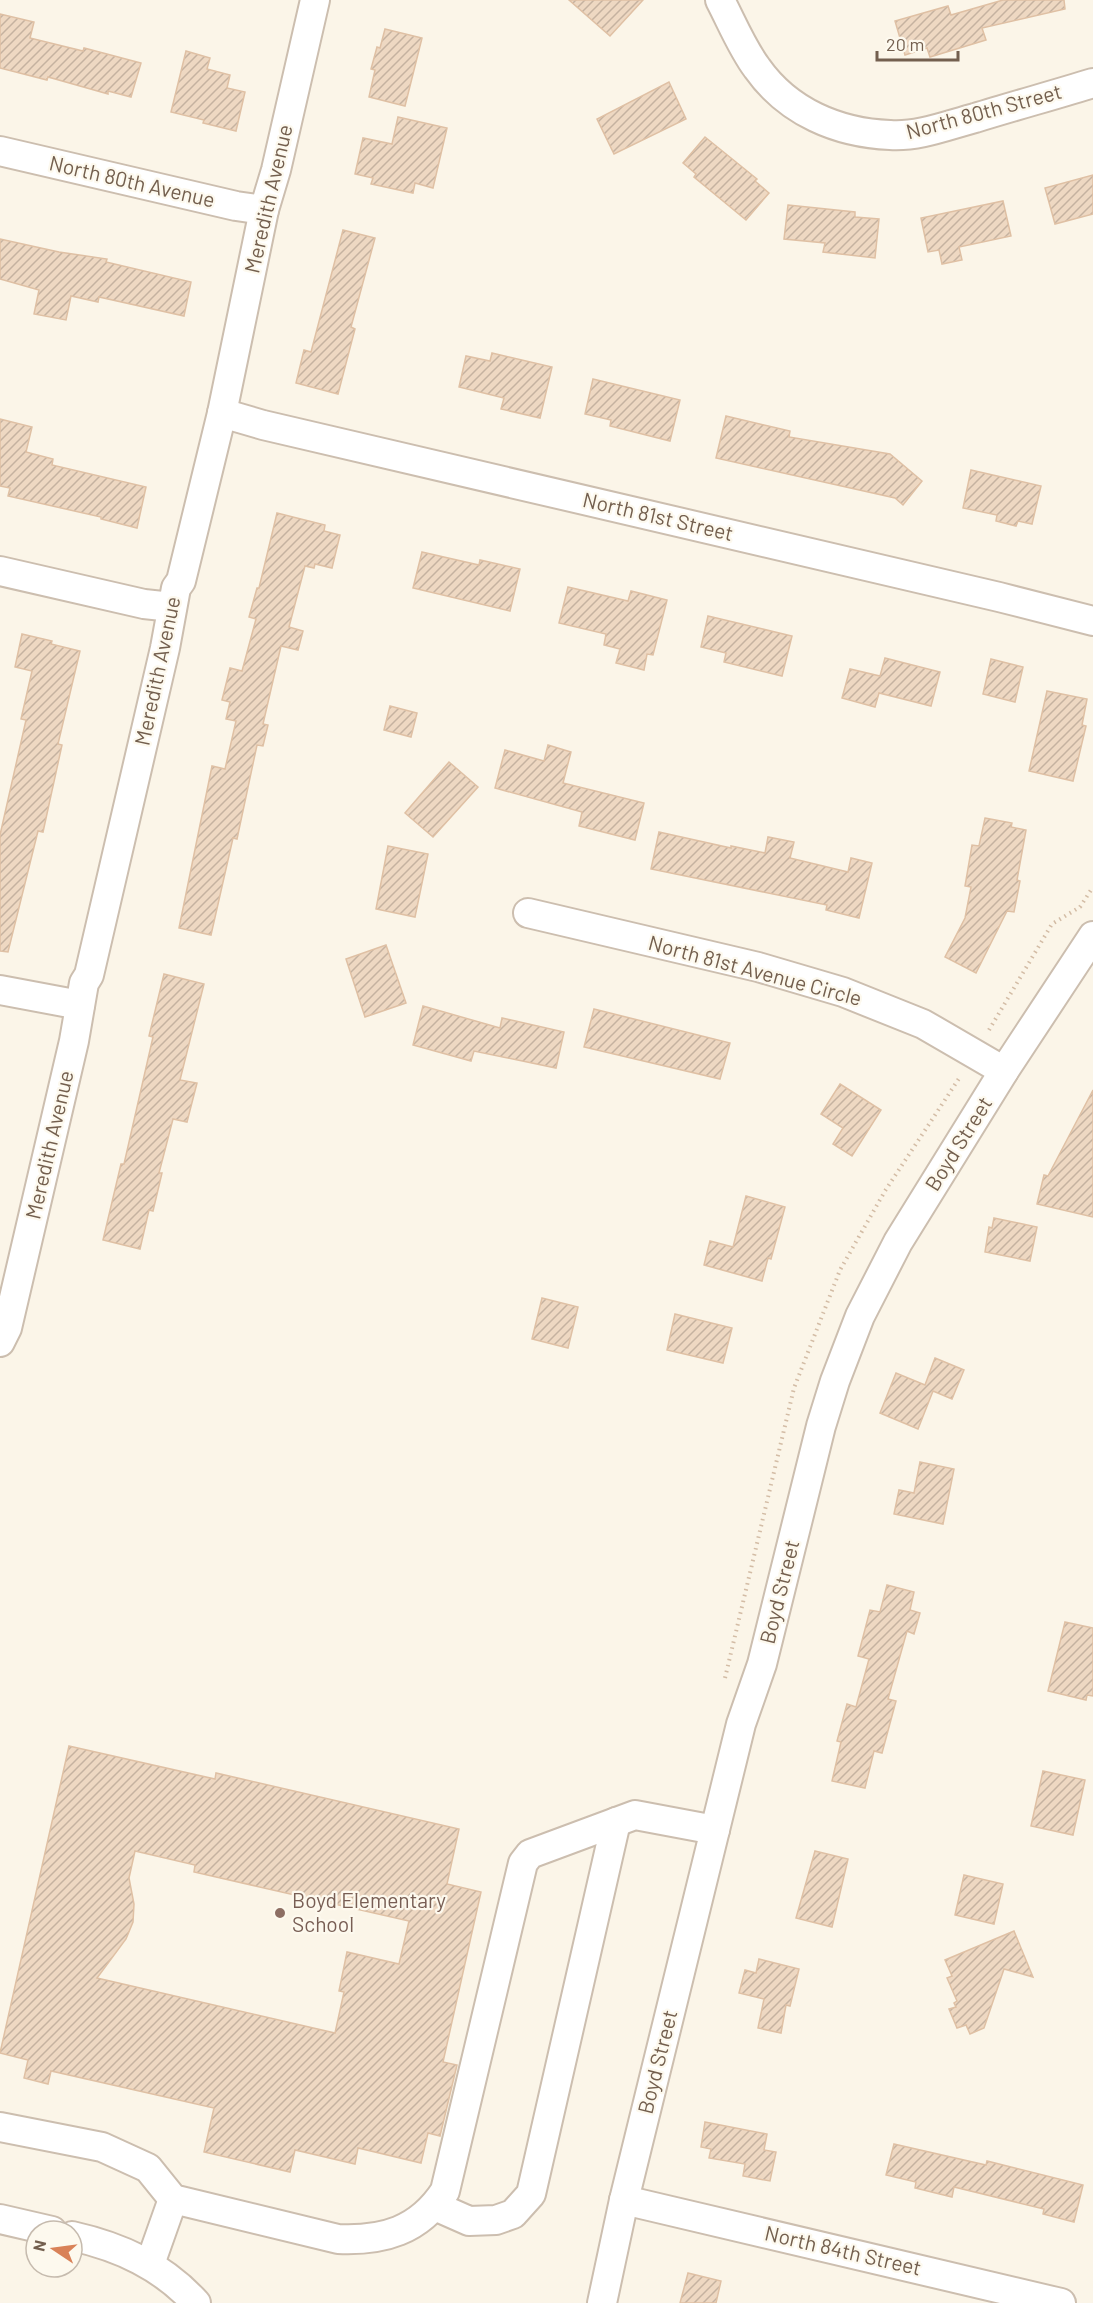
<svg xmlns="http://www.w3.org/2000/svg" width="1093" height="2303" viewBox="0 0 1093 2303" font-family="Barlow,sans-serif">
<style>
.building{fill:url(#building-hatch);stroke:#dfc0a4;stroke-width:1.5;fill-rule:evenodd}
.lines{fill:none;stroke-linecap:round;stroke-linejoin:round}
.minor-casing{stroke:#ccbeaf;stroke-width:32}
.path{stroke:#d3bca5;stroke-width:4;stroke-dasharray:1.5 4.5;stroke-linecap:butt}
.minor{stroke:#fff;stroke-width:28}
.education-dot{fill:#8d6e63;stroke:#fdf9ee;stroke-width:2}
.labels{text-anchor:middle;stroke-width:4.5;stroke-linejoin:round;paint-order:stroke}
.street-label{font-size:21px;fill:#735f4e;stroke:#fdf9ee}
.education-label{font-size:21px;fill:#785e54;stroke:#fdf9ee;text-anchor:start}
</style>
<defs>
<pattern id="building-hatch" width="6" height="6" patternUnits="userSpaceOnUse" patternTransform="scale(1.5)"><rect width="6" height="6" fill="#eed8c2"/><path d="M-1 1l2-2M0 6l6-6M5 7l2-2" fill="none" stroke="#c5b2a0"/></pattern>
</defs>
<rect width="100%" height="100%" fill="#fbf5e8"/>
<!-- building -->
<g class="building">
<polygon points="569,0 643,0 610,36"/>
<polygon points="1003,0 1064,0 1065,9 982,28 986,40 930,57 927,48 905,55 895,21 948,6 951,15"/>
<polygon points="0,14 34,22 30,38 83,51 84,48 141,63 131,97 108,91 108,94 48,77 47,80 0,68"/>
<polygon points="385,29 422,38 405,106 369,97 375,70 371,69 377,47 380,48"/>
<polygon points="186,51 210,58 207,69 230,75 227,88 245,92 236,131 203,123 204,120 171,112"/>
<polygon points="669,82 686,119 614,154 597,119"/>
<polygon points="398,117 447,128 433,188 415,183 413,193 371,184 373,178 355,174 363,138 392,144"/>
<polygon points="705,137 757,179 755,181 769,193 746,220 694,177 696,174 683,163"/>
<polygon points="1093,175 1093,214 1055,224 1045,188"/>
<polygon points="1003,201 1011,236 959,247 962,260 942,264 939,250 928,252 921,218"/>
<polygon points="788,205 855,212 855,217 879,219 875,258 823,252 825,243 784,239"/>
<polygon points="343,230 375,238 351,327 355,329 338,394 296,383 304,350 311,352"/>
<polygon points="0,239 59,252 107,259 106,262 191,282 184,316 99,297 98,302 71,296 66,320 34,314 39,290 0,279"/>
<polygon points="492,353 552,367 540,418 501,409 504,398 459,387 466,356 490,361"/>
<polygon points="593,379 680,400 670,441 610,426 611,420 585,414"/>
<polygon points="726,416 790,431 789,437 890,454 922,481 903,505 895,498 716,458"/>
<polygon points="0,419 32,427 26,452 53,459 52,465 146,487 137,528 101,519 101,517 8,496 10,488 0,486"/>
<polygon points="971,470 1041,486 1032,524 1018,521 1016,526 996,521 997,515 963,508"/>
<polygon points="277,513 325,525 324,531 340,535 332,568 315,564 314,568 305,566 289,627 303,631 298,650 281,646 263,724 268,725 263,746 257,745 237,839 233,838 211,935 179,928 212,766 225,769 236,721 226,719 230,702 222,700 230,668 242,671 256,619 249,617 257,588 259,588"/>
<polygon points="422,552 479,565 480,560 520,569 510,611 413,588"/>
<polygon points="568,587 628,601 631,591 667,600 653,655 647,654 644,670 616,663 620,649 604,645 606,634 559,623"/>
<polygon points="708,616 792,636 782,676 724,662 726,653 701,647"/>
<polygon points="22,634 52,641 51,644 80,651 58,744 62,745 43,832 38,831 8,952 0,951 0,835 26,720 21,719 32,671 15,667"/>
<polygon points="885,658 940,672 931,706 879,693 875,707 842,698 850,669 880,676"/>
<polygon points="991,659 1023,667 1015,702 983,694"/>
<polygon points="1047,691 1087,699 1082,725 1086,726 1073,781 1029,771"/>
<polygon points="390,706 417,713 411,737 384,730"/>
<polygon points="548,745 571,752 563,783 644,803 635,840 579,826 582,812 495,788 505,750 544,761"/>
<polygon points="449,762 478,787 433,837 405,813"/>
<polygon points="985,818 1012,823 1011,827 1026,830 1017,880 1020,881 1014,912 1007,911 976,973 945,957 965,918 971,887 965,886 972,845 979,846"/>
<polygon points="659,832 731,848 731,846 765,853 768,837 794,842 790,858 848,872 851,858 872,863 859,918 826,910 827,905 651,869"/>
<polygon points="388,846 428,854 415,917 376,909"/>
<polygon points="386,945 406,1003 365,1017 346,959"/>
<polygon points="164,974 204,984 180,1080 197,1083 187,1122 173,1119 159,1173 162,1173 153,1211 149,1210 140,1249 103,1240 121,1164 124,1164 153,1037 149,1036"/>
<polygon points="423,1006 500,1028 502,1018 564,1032 556,1068 474,1051 471,1061 413,1045"/>
<polygon points="594,1009 730,1043 720,1079 584,1047"/>
<polygon points="840,1084 881,1110 852,1156 833,1144 843,1128 821,1114"/>
<polygon points="1093,1090 1093,1217 1037,1204 1044,1175 1048,1176"/>
<polygon points="746,1196 785,1207 771,1259 768,1258 762,1281 704,1265 710,1241 733,1247"/>
<polygon points="994,1218 1037,1227 1030,1261 985,1252 989,1227 992,1228"/>
<polygon points="542,1298 578,1307 568,1348 532,1339"/>
<polygon points="675,1314 732,1328 723,1363 667,1350"/>
<polygon points="935,1358 964,1370 952,1399 933,1391 918,1429 880,1413 896,1373 925,1385"/>
<polygon points="920,1462 954,1469 943,1524 894,1514 899,1490 914,1493"/>
<polygon points="887,1585 914,1592 910,1610 920,1613 914,1634 907,1631 888,1699 896,1701 882,1753 874,1751 865,1788 832,1781 841,1742 837,1741 847,1704 856,1707 869,1659 858,1656 870,1610 880,1612"/>
<polygon points="1065,1622 1093,1628 1093,1696 1087,1695 1086,1700 1048,1691"/>
<path d="M69,1746l146,33 1,-6 243,56 -12,55 34,8 -38,170 14,3 -17,71 -12,-3 -7,30 -63,-15 -3,16 -60,-14 -5,22 -86,-20 10,-44 -163,-37 -3,13 -24,-6 4,-18 -28,-7zM135,1851l60,14 -1,7 215,49 -10,43 -52,-12 -8,39 5,1 -9,41 -238,-55 29,-39 7,-17 1,-18 -5,-26z"/>
<polygon points="1043,1771 1085,1780 1073,1835 1031,1826"/>
<polygon points="815,1851 848,1859 832,1927 796,1918"/>
<polygon points="964,1875 1003,1884 994,1924 955,1915"/>
<polygon points="1014,1931 1033,1977 1004,1969 984,2028 970,2034 966,2025 957,2028 949,2009 956,2007 954,2003 957,2001 947,1978 952,1976 945,1960"/>
<polygon points="759,1959 799,1969 790,2006 786,2005 781,2033 758,2028 764,1999 739,1993 745,1970 756,1973"/>
<polygon points="705,2122 767,2134 764,2150 776,2152 770,2181 743,2176 745,2164 709,2158 711,2149 701,2147"/>
<polygon points="894,2144 986,2165 987,2161 1083,2185 1074,2222 1043,2214 1044,2209 954,2187 952,2197 915,2188 916,2182 886,2175"/>
<polygon points="688,2273 721,2281 716,2303 680,2303"/>
</g>
<g class="lines">
<!-- minor casing -->
<g class="minor-casing">
<g id="minor">
<path d="M720,0c12,23 22,48 37,68 31,44 81,65 133,67 29,2 58,-10 85,-17 39,-12 79,-23 118,-35"/>
<polyline points="0,151 236,206 264,210"/>
<polyline points="222,413 263,425 999,597 1093,621"/>
<polyline points="0,571 144,604 172,607"/>
<polyline points="528,913 758,967 843,992 923,1024 1004,1071"/>
<polyline points="0,990 80,1005"/>
<polyline points="0,1342 7,1328 74,1041 84,983 89,975 165,648 176,588 181,581 222,413 264,210 276,170 315,0"/>
<path d="M0,2127l102,20 46,21 25,31 165,40c45,2 81,-8 107,-48l78,-328 7,-9 105,-39 80,15"/>
<polyline points="624,2200 1061,2303"/>
<polyline points="435,2206 469,2221 496,2220 513,2214 531,2194 616,1822"/>
<polyline points="0,2219 52,2231"/>
<path d="M72,2236c49,11 90,30 124,67"/>
<polyline points="150,2264 173,2199"/>
<polyline points="602,2303 624,2200 741,1724 762,1664 821,1426 835,1381 860,1316 898,1242 1004,1071 1093,936"/>
</g>
</g>
<!-- path -->
<g class="path">
<polyline points="989,1030 1052,924 1080,907 1093,887"/>
<polyline points="725,1678 794,1388 840,1270 885,1191 960,1077"/>
</g>
<!-- minor -->
<use href="#minor" class="minor"/>
</g>
<!-- markers -->
<circle class="education-dot" cx="280" cy="1913" r="6"/>
<g class="labels">
<!-- street labels -->
<g class="street-label">
<text transform="translate(984 112) rotate(-15)" y="7">North 80th Street</text>
<text transform="translate(132 182) rotate(13)" y="7">North 80th Avenue</text>
<text transform="translate(269 199) rotate(-77)" y="7">Meredith Avenue</text>
<text transform="translate(658 517) rotate(13)" y="7">North 81st Street</text>
<text transform="translate(158 671) rotate(-78)" y="7">Meredith Avenue</text>
<text transform="translate(755 971) rotate(15)" y="7">North 81st Avenue Circle</text>
<text transform="translate(959 1144) rotate(-58)" y="7">Boyd Street</text>
<text transform="translate(50 1145) rotate(-77)" y="7">Meredith Avenue</text>
<text transform="translate(780 1592) rotate(-76)" y="7">Boyd Street</text>
<text transform="translate(658 2062) rotate(-76)" y="7">Boyd Street</text>
<text transform="translate(843 2251) rotate(13)" y="7">North 84th Street</text>
</g>
<!-- education labels -->
<g class="education-label">
<text x="292" y="1908">Boyd Elementary<tspan x="292" dy="24">School</tspan></text>
</g>
</g>
<!-- north arrow -->
<g transform="translate(54 2249) rotate(283)"><circle r="28" fill="#fdf9ee" stroke="#c6bbae" stroke-width="1.5"/>
<path d="M0-4.5L10 22L0 15L-10 22Z" fill="#d98258"/>
<text y="-9" font-size="16" font-weight="bold" text-anchor="middle" fill="#735f4e">N</text>
</g>
<!-- scale -->
<path d="M877 51v9h81v-9" fill="none" stroke="#735f4e" stroke-width="3"/>
<text x="886" y="51" font-size="18" fill="#735f4e" stroke="#fdf9ee" stroke-width="4.5" paint-order="stroke">20 m</text>
</svg>
